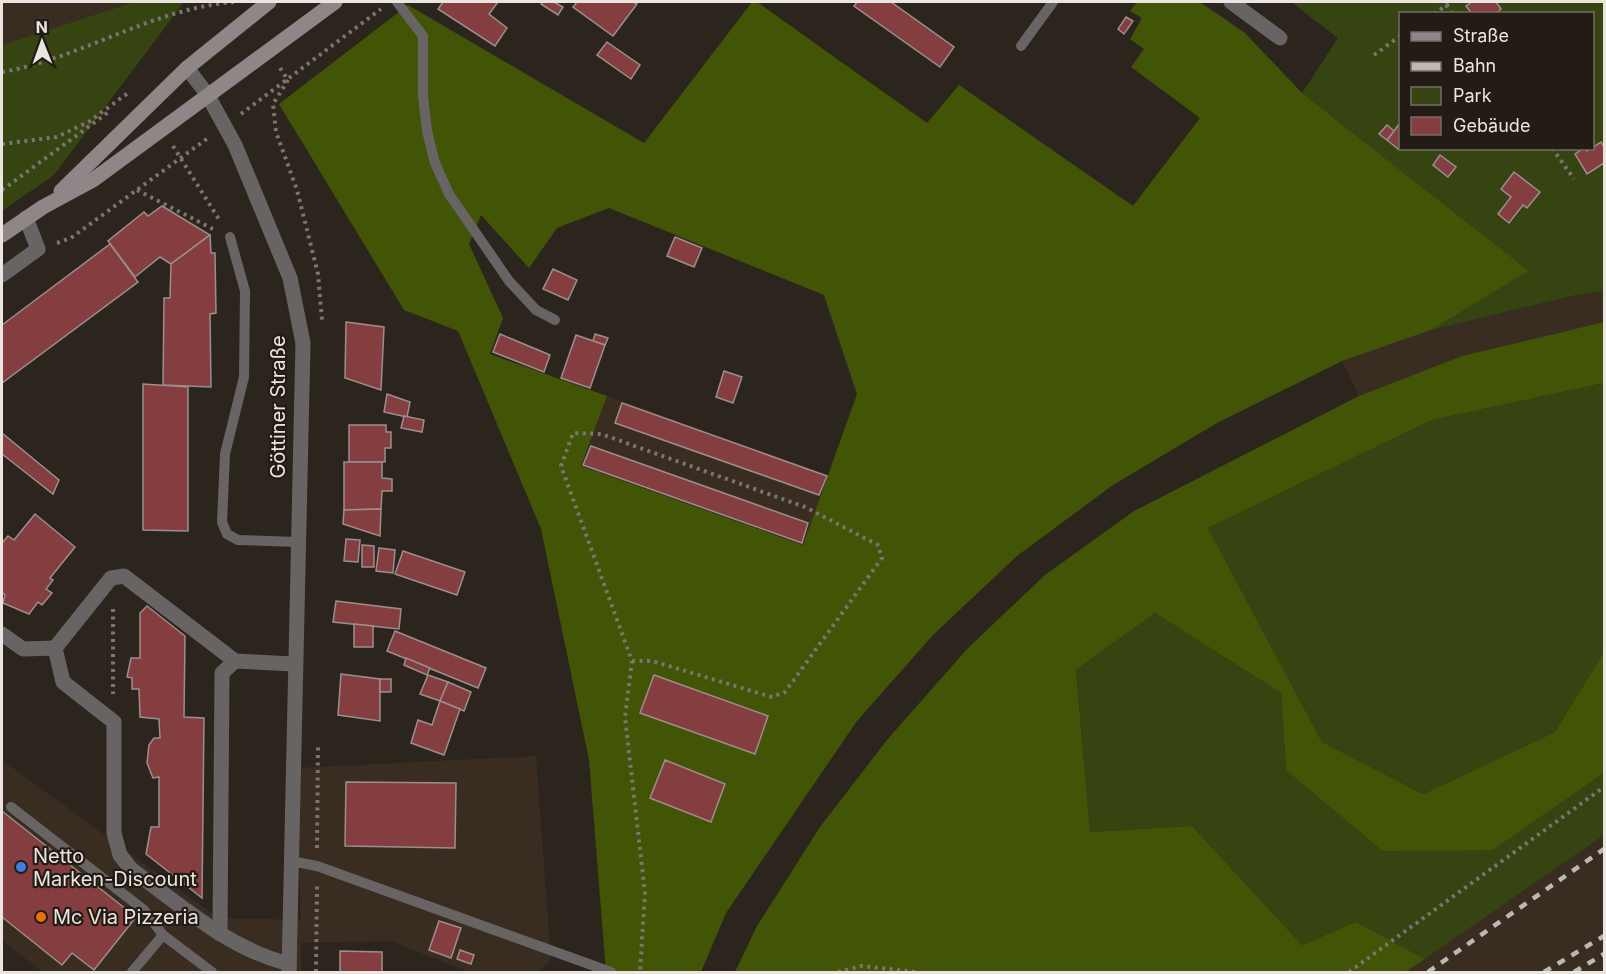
<svg xmlns="http://www.w3.org/2000/svg" width="1606" height="974" viewBox="0 0 1606 974" font-family="Inter,sans-serif">
<style>
.built{fill:#392d22}
.green{fill:#364412;fill-rule:evenodd}
.forest{fill:#425406;fill-rule:evenodd}
.building{fill:#853e40;stroke:#9c8e8e;stroke-width:1.5}
.lines{fill:none;stroke-linecap:round;stroke-linejoin:round}
.path{stroke:#7b756f;stroke-width:4;stroke-dasharray:3 4.5;stroke-linecap:butt}
.service{stroke:#696464;stroke-width:10}
.minor{stroke:#696464;stroke-width:15}
.tertiary{stroke:#696464;stroke-width:15}
.secondary{stroke:#8f8687;stroke-width:15}
.rail{stroke:#bdb8b3;stroke-width:4.5;stroke-dasharray:8 8;stroke-linecap:butt}
.shop-dot{fill:#3f7fe0;stroke:#231c15;stroke-width:2}
.food-dot{fill:#e8710a;stroke:#231c15;stroke-width:2}
.labels{text-anchor:middle;stroke-width:4.5;stroke-linejoin:round;paint-order:stroke}
.street-label{font-size:20px;fill:#eae5e1;stroke:#231c15}
.poi-label{font-size:20px;fill:#eae5e1;stroke:#231c15;text-anchor:start}
</style>
<rect width="100%" height="100%" fill="#2c251e"/>
<!-- built -->
<g class="built">
<polygon points="2,2 134,2 2,45"/>
<polygon points="1604,291 1604,322 1462,356 1359,396 1342,361 1431,330 1576,295"/>
<polygon points="607,396 828,475 803,545 581,466"/>
<polygon points="536,756 551,960 537,972 470,972 390,941 301,943 301,972 42,972 2,940 2,760 218,918 301,920 296,768"/>
<polygon points="1604,835 1604,972 1405,972 1425,959"/>
</g>
<!-- green -->
<g class="green">
<polygon points="134,2 184,2 54,175 2,211 2,45"/>
<path d="M1291,2h313v289l-28,4 -145,35 98,-59 -227,-178 36,-55zM1400,14h192v134h-192z"/>
<polygon points="1604,383 1604,652 1555,732 1425,794 1322,742 1208,528 1432,420"/>
<polygon points="1155,613 1281,693 1286,770 1493,850 1604,773 1604,835 1425,959 1356,922 1302,945 1192,826 1090,832 1076,670"/>
</g>
<!-- forest -->
<g class="forest">
<path d="M752,2h5l170,121 32,-38 174,121 67,-88 -69,-51 13,-18 -14,-10 12,-21 -12,-7 7,-9h63l45,31 57,60 227,178 -98,59 -89,31 -125,62 -104,62 -96,71 -83,78 -77,87 -131,192 -25,59h-95l-17,-212 -48,-231 -83,-198 -54,-21 -125,-206 129,-99 236,138zM609,208l215,87 33,99 -54,151 -222,-79 26,-70 -117,-42 13,-36 -34,-74 12,-29 48,53 28,-40z"/>
<polygon points="1604,322 1604,383 1432,420 1208,528 1322,742 1424,794 1555,732 1604,652 1604,773 1493,850 1383,851 1286,770 1281,693 1155,613 1076,670 1090,832 1192,826 1302,945 1356,922 1425,959 1405,972 735,972 757,926 820,827 887,740 967,649 1045,575 1134,511 1359,396 1462,356"/>
</g>
<!-- building -->
<g class="building">
<polygon points="443,2 498,2 489,14 507,28 495,46 438,9"/>
<polygon points="543,2 554,2 563,7 558,15 541,4"/>
<polygon points="577,2 633,2 637,4 613,36 573,7"/>
<polygon points="857,2 891,2 954,47 940,67 854,6"/>
<polygon points="1472,2 1496,2 1501,9 1496,14 1472,14 1466,6"/>
<polygon points="1126,17 1133,21 1124,34 1118,29"/>
<polygon points="607,42 640,65 631,79 597,55"/>
<polygon points="1400,123 1400,146 1398,149 1387,140"/>
<polygon points="1387,125 1394,131 1387,140 1379,134"/>
<polygon points="1601,142 1604,147 1604,163 1587,174 1575,154 1584,148 1587,151"/>
<polygon points="1440,155 1456,167 1448,177 1433,165"/>
<polygon points="1514,172 1540,192 1527,208 1523,205 1509,223 1498,214 1511,197 1501,189"/>
<polygon points="162,206 210,235 171,264 160,257 135,277 108,241 144,212 148,216"/>
<polygon points="210,235 211,253 215,253 216,313 210,314 211,387 163,385 164,298 170,298 171,264"/>
<polygon points="675,237 702,248 694,267 667,256"/>
<polygon points="110,244 138,282 2,383 2,325"/>
<polygon points="553,269 577,280 568,300 543,289"/>
<polygon points="346,322 384,327 381,390 345,378"/>
<polygon points="500,334 550,355 544,372 493,352"/>
<polygon points="595,334 608,338 605,345 593,341"/>
<polygon points="576,335 605,345 590,388 561,378"/>
<polygon points="724,371 742,377 733,403 716,397"/>
<polygon points="143,384 188,387 188,531 143,530"/>
<polygon points="387,394 410,402 407,417 384,412"/>
<polygon points="622,403 827,476 819,495 615,423"/>
<polygon points="404,416 424,420 422,432 401,428"/>
<polygon points="349,425 386,425 386,432 391,432 391,448 385,448 385,462 349,462"/>
<polygon points="2,433 59,480 53,494 2,454"/>
<polygon points="591,446 808,523 802,543 583,465"/>
<polygon points="344,462 382,462 382,478 392,479 392,491 382,491 381,509 344,510"/>
<polygon points="381,509 380,536 343,524 344,510"/>
<polygon points="35,514 75,547 50,578 53,580 46,589 52,593 42,605 38,602 29,614 3,603 5,595 2,592 2,543 8,536 14,540"/>
<polygon points="346,539 360,540 358,562 344,561"/>
<polygon points="362,545 374,546 374,567 362,567"/>
<polygon points="379,548 395,550 393,573 376,571"/>
<polygon points="403,551 465,572 457,595 395,574"/>
<polygon points="336,601 401,609 399,629 333,622"/>
<polygon points="147,606 185,636 184,717 204,718 202,898 146,854 151,827 159,827 159,777 153,778 147,763 149,745 154,738 160,738 159,719 140,717 139,689 132,689 132,678 127,677 131,658 140,658 140,613"/>
<polygon points="354,624 373,626 373,647 354,647"/>
<polygon points="395,631 486,668 478,688 387,651"/>
<polygon points="406,658 430,668 427,675 404,665"/>
<polygon points="341,674 380,679 380,721 338,715"/>
<polygon points="428,675 448,682 440,701 420,694"/>
<polygon points="654,675 768,716 755,754 640,713"/>
<rect x="380" y="679" width="11" height="13"/>
<polygon points="448,682 471,692 464,711 440,701"/>
<polygon points="440,701 460,709 444,755 411,743 418,720 432,725"/>
<polygon points="665,760 725,784 711,822 650,798"/>
<polygon points="346,782 456,783 455,848 345,846"/>
<polygon points="2,811 136,917 94,970 72,953 62,965 2,917"/>
<polygon points="439,921 461,928 451,958 429,950"/>
<polygon points="460,950 474,955 471,964 457,959"/>
<polygon points="340,951 382,952 382,972 340,972"/>
</g>
<g class="lines">
<!-- path -->
<g class="path">
<polyline points="1446,5 1452,14"/>
<polyline points="1434,14 1451,2"/>
<polyline points="1374,55 1400,36"/>
<polyline points="280,68 288,80"/>
<path d="M2,72c80,-14 151,-64 233,-70"/>
<polyline points="288,80 273,104 276,132 297,190 318,274 322,320"/>
<polyline points="241,114 381,9"/>
<polyline points="2,144 57,137 90,121 128,93"/>
<polyline points="173,146 220,221"/>
<polyline points="1552,148 1574,179"/>
<polyline points="2,190 110,111"/>
<polyline points="137,190 213,229"/>
<polyline points="57,243 71,238 208,138"/>
<polyline points="113,609 113,694"/>
<polyline points="632,661 652,661 772,697 785,692 882,558 878,545 805,507 601,434 573,433 561,466 632,661 625,717 645,893 640,972"/>
<polyline points="317,848 318,745"/>
<polyline points="316,972 317,886"/>
<polyline points="838,972 862,966 916,972"/>
<polyline points="1349,972 1604,787"/>
</g>
<!-- service -->
<g class="service">
<polyline points="397,2 423,36 423,96 427,131 435,163 449,194 509,281 536,310 555,320"/>
<polyline points="1021,46 1053,2"/>
<polyline points="230,237 245,291 244,377 225,454 222,522 227,534 238,540 297,542"/>
<polyline points="11,807 144,910 163,935"/>
<polyline points="291,861 317,866 611,972"/>
<polyline points="132,972 163,935 212,972"/>
</g>
<!-- minor -->
<g class="minor">
<polyline points="1231,2 1280,38"/>
<polyline points="2,275 38,249 26,218"/>
<path d="M2,634l21,15 32,-1 8,34 51,40v111l6,22 11,14c49,36 98,80 158,95"/>
<polyline points="55,648 111,578 124,576 235,661 294,664"/>
<polyline points="220,934 222,673 235,661"/>
</g>
<!-- tertiary -->
<polyline class="tertiary" points="187,68 207,94 235,145 290,278 303,343 289,972"/>
<!-- secondary -->
<g class="secondary">
<polyline points="61,191 187,68 269,2"/>
<polyline points="2,235 43,207 93,180 335,2"/>
</g>
<!-- rail -->
<g class="rail">
<polyline points="1428,972 1604,849"/>
<polyline points="1544,972 1604,936"/>
<polyline points="1574,972 1604,954"/>
</g>
</g>
<!-- markers -->
<circle class="shop-dot" cx="21" cy="867" r="6"/>
<circle class="food-dot" cx="41" cy="917" r="6"/>
<g class="labels">
<!-- street labels -->
<g class="street-label">
<text transform="translate(278 407) rotate(-90)" y="7">Göttiner Straße</text>
</g>
<!-- poi labels -->
<g class="poi-label">
<text x="33" y="863">Netto<tspan x="33" dy="23">Marken-Discount</tspan></text>
<text x="53" y="924">Mc Via Pizzeria</text>
</g>
</g>
<!-- border -->
<rect width="1606" height="974" fill="none" stroke="#eae5e1" stroke-width="6"/>
<!-- legend -->
<rect x="1399" y="12" width="195" height="138" fill="#231c15" stroke="#736c67" stroke-width="1.5"/>
<rect x="1411" y="32" width="30" height="9" fill="#8f8687" stroke="#736c67" stroke-width="1.5"/>
<text x="1453" y="42" font-size="18" fill="#eae5e1">Straße</text>
<rect x="1411" y="62" width="30" height="9" fill="#bdb8b3" stroke="#736c67" stroke-width="1.5"/>
<text x="1453" y="72" font-size="18" fill="#eae5e1">Bahn</text>
<rect x="1411" y="87" width="30" height="18" fill="#364412" stroke="#736c67" stroke-width="1.5"/>
<text x="1453" y="102" font-size="18" fill="#eae5e1">Park</text>
<rect x="1411" y="117" width="30" height="18" fill="#853e40" stroke="#736c67" stroke-width="1.5"/>
<text x="1453" y="132" font-size="18" fill="#eae5e1">Gebäude</text>
<!-- north arrow -->
<g transform="translate(42 42) rotate(359)" stroke="#231c15" stroke-width="4.5" paint-order="stroke">
<path d="M0-4.5L10 22L0 15L-10 22Z" fill="#eae5e1"/>
<text y="-9" font-size="16" font-weight="bold" text-anchor="middle" fill="#eae5e1">N</text>
</g>
</svg>
